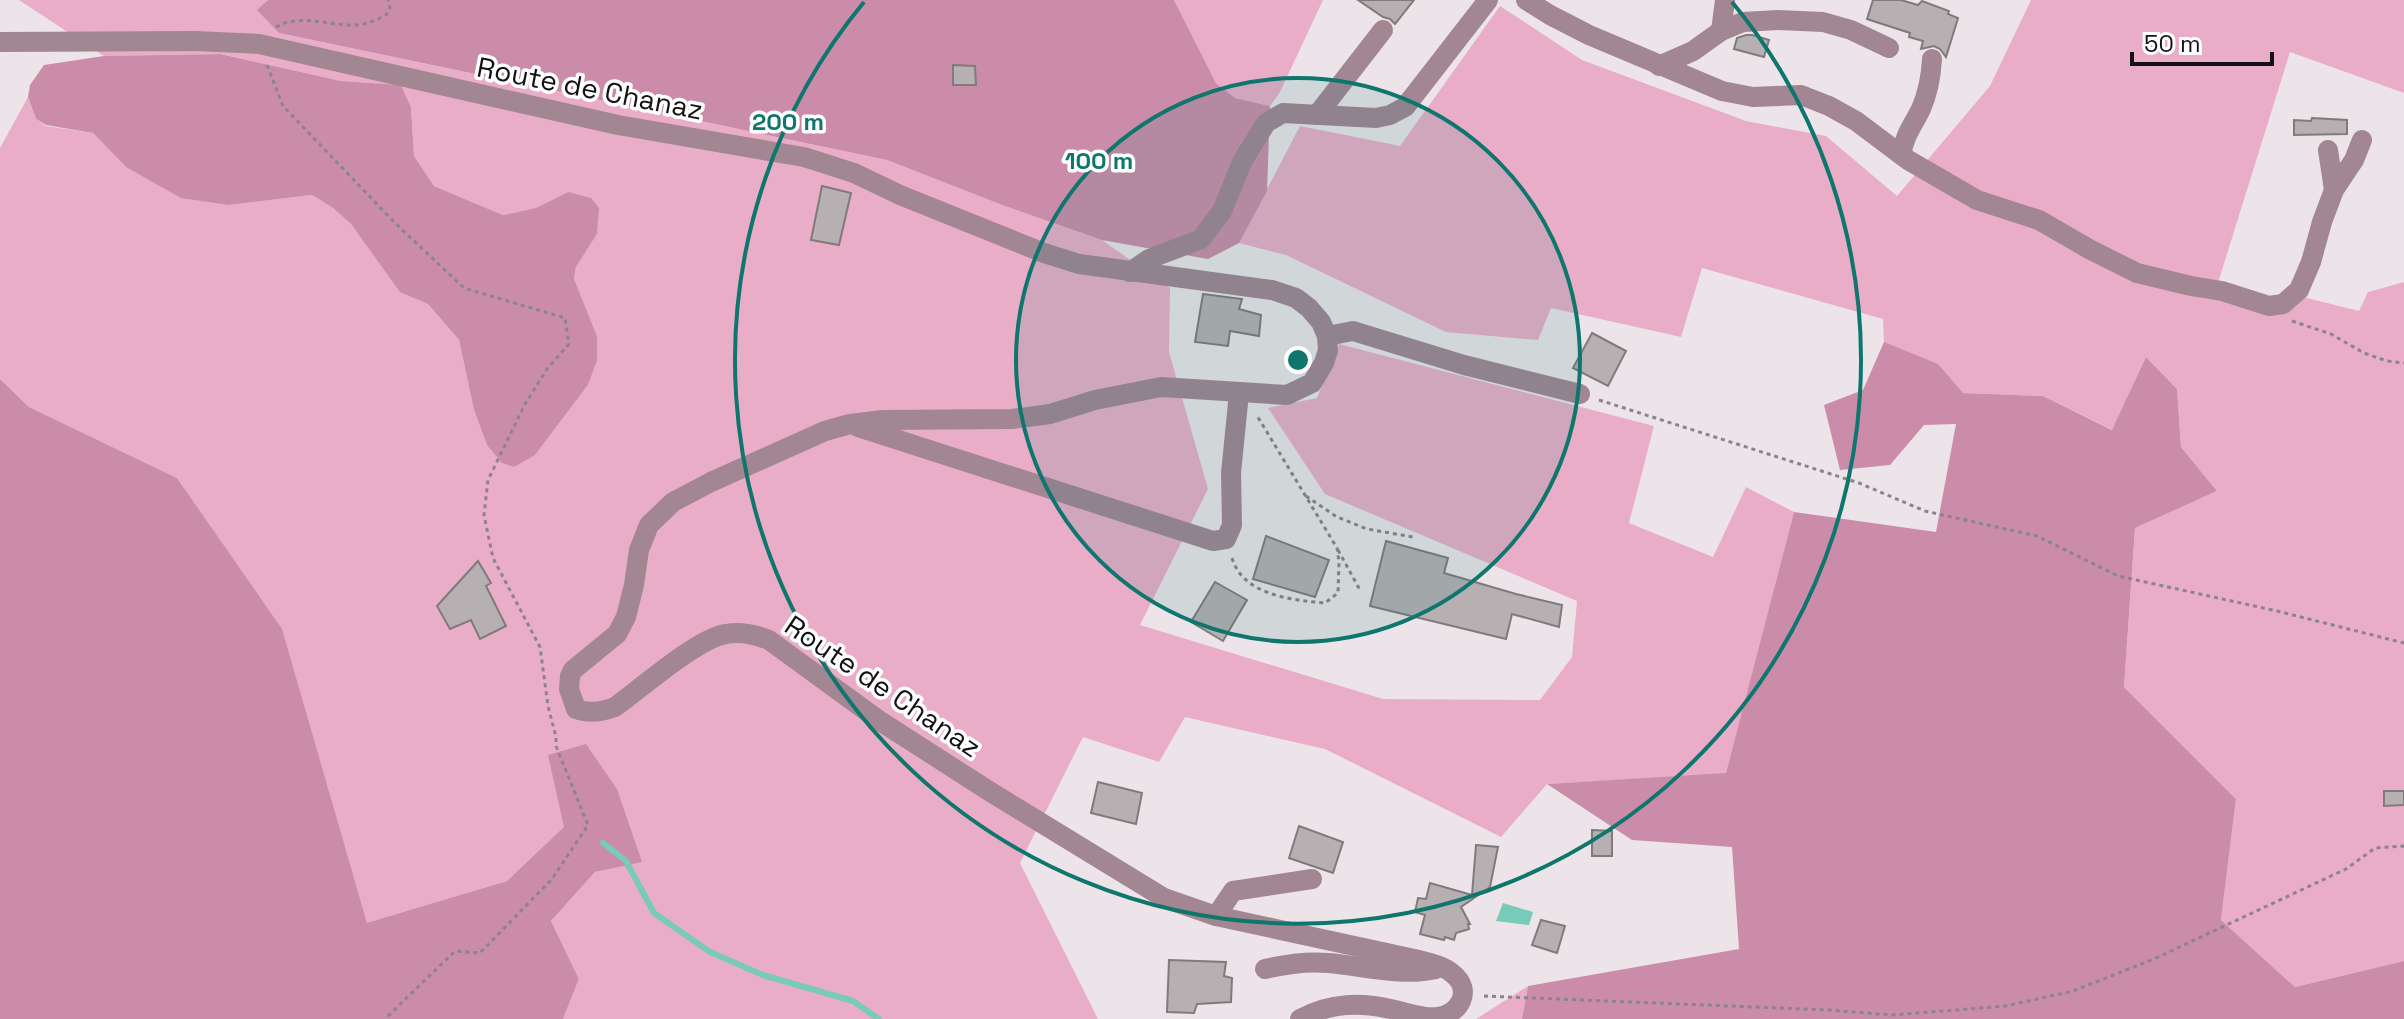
<svg xmlns="http://www.w3.org/2000/svg" width="2404" height="1019" viewBox="0 0 2404 1019" font-family="'Space Grotesk',sans-serif">
<style>
.green{fill:#eaadc8}
.forest{fill:#cb8ca9}
.water{fill:#78cab9}
.lines{fill:none;stroke-linecap:round;stroke-linejoin:round}
.stream{stroke:#78cab9;stroke-width:6}
.building{fill:#b7b0b3;stroke:#817a7d;stroke-width:2}
.path{stroke:#8a8588;stroke-width:3;stroke-dasharray:4 4;stroke-linecap:butt}
.minor{stroke:#a28692;stroke-width:20}
.ring{fill:none;stroke:#0f766e;stroke-width:4}
.labels{text-anchor:middle;stroke-width:7;stroke-linejoin:round;paint-order:stroke}
.street-label{font-size:28px;fill:#131112;stroke:#fff}
.centre{fill:#0f766e;stroke:#fff;stroke-width:4}
.ring-label{font-size:24px;text-anchor:middle;font-weight:bold;fill:#0f766e;stroke:#fff;stroke-width:7;stroke-linejoin:round;paint-order:stroke}
</style>
<rect width="100%" height="100%" fill="#ece4e8"/>
<!-- green -->
<g class="green">
<polygon points="19,0 268,0 258,10 279,33 887,160 1002,205 1102,240 1170,288 1169,352 1208,489 1140,625 1383,699 1540,700 1572,657 1577,601 1325,494 1268,408 1317,398 1339,344 1654,426 1629,523 1713,557 1746,487 1794,512 1726,774 1547,784 1501,837 1325,749 1185,717 1159,762 1083,737 1020,863 1098,1019 563,1019 579,979 551,921 595,872 641,861 565,827 507,881 367,924 281,629 177,478 29,407 0,379 0,148 28,97 36,119 46,126 93,133 126,167 229,205 312,195 333,208 351,224 400,291 428,304 459,340 474,410 487,445 535,455 588,385 597,361 597,336 574,280 576,267 597,234 568,192 537,208 503,215 434,186 414,156 411,107 401,85 341,81 220,54 104,56"/>
<polygon points="1174,0 1323,0 1280,92 1270,106 1235,98 1216,83"/>
<polygon points="2031,0 2404,0 2404,93 2290,52 2217,286 2288,308 2303,297 2359,311 2368,292 2404,282 2404,961 2295,987 2221,920 2236,799 2124,687 2135,528 2217,491 2181,447 2177,389 2146,357 2113,430 2043,396 1963,393 1884,342 1883,319 1702,268 1681,337 1551,308 1538,340 1446,332 1286,255 1239,243 1300,126 1400,146 1500,6 1582,60 1746,121 1826,136 1897,196 1990,86"/>
<polygon points="1528,986 1522,1019 1476,1019"/>
</g>
<!-- forest -->
<g class="forest">
<polygon points="268,0 1174,0 1216,83 1235,98 1270,106 1267,191 1239,243 1208,259 1102,240 1002,205 887,160 279,33 257,10"/>
<polygon points="220,54 341,81 401,85 411,107 414,156 434,186 503,215 536,208 568,192 591,198 599,208 597,234 576,267 574,279 597,336 597,361 588,385 535,455 514,467 502,463 487,445 474,410 459,340 428,304 400,292 351,224 333,208 312,195 229,205 181,198 126,167 93,133 46,125 36,119 28,97 30,85 44,65 104,56"/>
<polygon points="1884,342 1938,364 1963,393 2043,396 2112,430 2146,357 2177,389 2181,447 2217,491 2135,528 2124,687 2236,799 2221,920 2295,987 2404,961 2404,1019 1522,1019 1528,986 1739,949 1732,847 1632,840 1547,784 1726,773 1794,512 1936,532 1956,424 1924,425 1890,465 1840,470 1824,405 1863,390"/>
<polygon points="0,379 29,407 177,478 282,629 367,923 507,881 564,827 548,755 586,744 617,789 642,862 595,872 551,921 579,979 563,1019 0,1019"/>
</g>
<!-- water -->
<polygon class="water" points="1503,903 1533,912 1529,925 1496,921"/>
<g class="lines">
<!-- stream -->
<polyline class="stream" points="603,843 626,861 654,913 710,952 763,975 853,1001 879,1019"/>
</g>
<!-- building -->
<g class="building">
<polygon points="1358,0 1414,0 1395,24 1390,19 1383,17"/>
<polygon points="1873,0 1901,0 1918,5 1922,1 1949,11 1948,14 1958,18 1946,57 1940,49 1934,46 1921,49 1923,41 1909,37 1910,33 1867,19"/>
<polygon points="1746,35 1752,35 1769,40 1764,57 1734,49 1737,38"/>
<polygon points="953,65 975,66 976,85 953,85"/>
<polygon points="2312,118 2347,120 2347,134 2294,135 2294,120 2311,121"/>
<polygon points="822,186 851,193 839,245 811,240"/>
<polygon points="1203,294 1242,299 1239,309 1261,315 1259,336 1230,331 1228,346 1195,342"/>
<polygon points="1592,333 1626,351 1608,386 1573,368"/>
<polygon points="1266,536 1329,560 1315,597 1253,579"/>
<polygon points="1386,541 1448,558 1444,573 1516,594 1562,605 1559,627 1512,614 1506,639 1370,606"/>
<polygon points="478,561 491,583 486,586 506,626 480,639 471,620 450,629 437,606"/>
<polygon points="1215,582 1247,600 1223,641 1191,622"/>
<polygon points="1098,782 1142,793 1136,824 1091,813"/>
<polygon points="2384,791 2404,791 2404,805 2384,806"/>
<polygon points="1299,826 1343,842 1333,873 1289,858"/>
<polygon points="1592,830 1612,831 1612,856 1592,856"/>
<polygon points="1476,845 1498,847 1490,887 1461,907 1470,924 1468,924 1469,929 1456,933 1454,940 1445,937 1444,940 1420,934 1425,915 1415,912 1418,898 1426,899 1430,883 1472,895"/>
<polygon points="1541,920 1565,926 1557,953 1532,945"/>
<polygon points="1169,960 1226,962 1224,976 1232,978 1231,1002 1197,1004 1194,1013 1167,1012"/>
</g>
<g class="lines">
<!-- path -->
<g class="path">
<path d="M276,27c24,-14 53,-1 79,-2 11,0 21,-5 31,-10l4,-7 -2,-8"/>
<polyline points="267,65 283,106 395,223 464,288 565,318 569,344 547,369 525,404 488,480 484,515 493,558 540,647 548,706 556,737 556,746 588,825 552,879 480,953 455,951 385,1019"/>
<polyline points="2292,321 2331,334 2364,353 2387,361 2404,363"/>
<polyline points="1599,400 1859,483 1925,511 2037,536 2118,576 2277,611 2404,643"/>
<polyline points="1306,496 1337,517 1367,529 1413,537"/>
<polyline points="1338,550 1361,592"/>
<path d="M1232,558c11,37 59,42 93,45l13,-10 1,-31 -2,-14 -81,-134"/>
<polyline points="1484,996 1828,1010 1892,1015 2006,1006 2073,991 2154,959 2346,869 2375,848 2404,846"/>
</g>
<!-- minor -->
<g class="minor">
<polyline points="1526,0 1550,15 1589,35 1722,91 1753,97 1801,95 1829,106 1856,121 1908,160 1977,200 2039,220 2089,249 2137,273 2191,286 2222,291 2269,306 2283,304 2299,290 2311,262 2322,222 2334,190 2354,160 2362,140"/>
<polyline points="1721,31 1725,0"/>
<path d="M0,42l195,-1 64,3 359,81 186,32 50,16 46,22 144,58 35,11 193,26 24,8 13,10 12,14 6,14 1,14 -4,13 -12,20 -25,12 -126,-8 -66,13 -45,14 -38,5 -129,1 -33,4 -25,7 -114,51 -38,20 -24,23 -10,25 -5,35 -8,32 -9,17 -44,36 -3,6 -1,13 7,20c13,5 26,3 39,-2 25,-18 83,-69 111,-73 15,-3 28,0 43,6l111,81 109,70 175,107 52,18 203,44c12,3 25,6 34,14 20,16 7,40 -15,43 -15,2 -29,-4 -43,-7 -34,-8 -64,-8 -95,9"/>
<polyline points="1659,66 1693,51 1721,31 1743,22 1778,20 1823,22 1851,30 1889,48"/>
<polyline points="1317,115 1383,30"/>
<polyline points="2328,150 2334,190"/>
<path d="M1901,155c4,-21 11,-28 20,-46 7,-16 10,-32 11,-50"/>
<polyline points="1130,272 1149,259 1201,239 1222,211 1243,160 1266,123 1283,113 1376,118 1390,115 1405,107 1488,0"/>
<polyline points="1327,336 1353,331 1464,365 1580,394"/>
<polyline points="858,427 1213,541 1226,539 1232,525 1231,473 1239,393"/>
<polyline points="1216,916 1233,891 1312,879"/>
<path d="M1265,969c21,-5 42,-8 63,-6 36,3 73,14 108,6"/>
</g>
</g>
<!-- distance rings -->
<circle cx="1298" cy="360" r="282" fill="#0f766e" fill-opacity=".12"/>
<g class="ring">
<circle cx="1298" cy="360" r="282"/>
<path d="M1732 2A563 563 0 1 1 864 2"/>
</g>
<g class="labels">
<!-- street labels -->
<g class="street-label">
<text transform="translate(590 88) rotate(11)" y="10">Route de Chanaz</text>
<text transform="translate(883 686) rotate(34)" y="10">Route de Chanaz</text>
</g>
</g>
<circle cx="1298" cy="360" r="12" class="centre"/>
<g class="ring-label">
<text x="788" y="130">200 m</text>
<text x="1099" y="169">100 m</text>
</g>
<!-- scale -->
<path d="M2132 52v12h140v-12" fill="none" stroke="#131112" stroke-width="4"/>
<text x="2144" y="52" font-size="24" fill="#131112" stroke="#ffffff" stroke-width="6" paint-order="stroke">50 m</text>
</svg>
